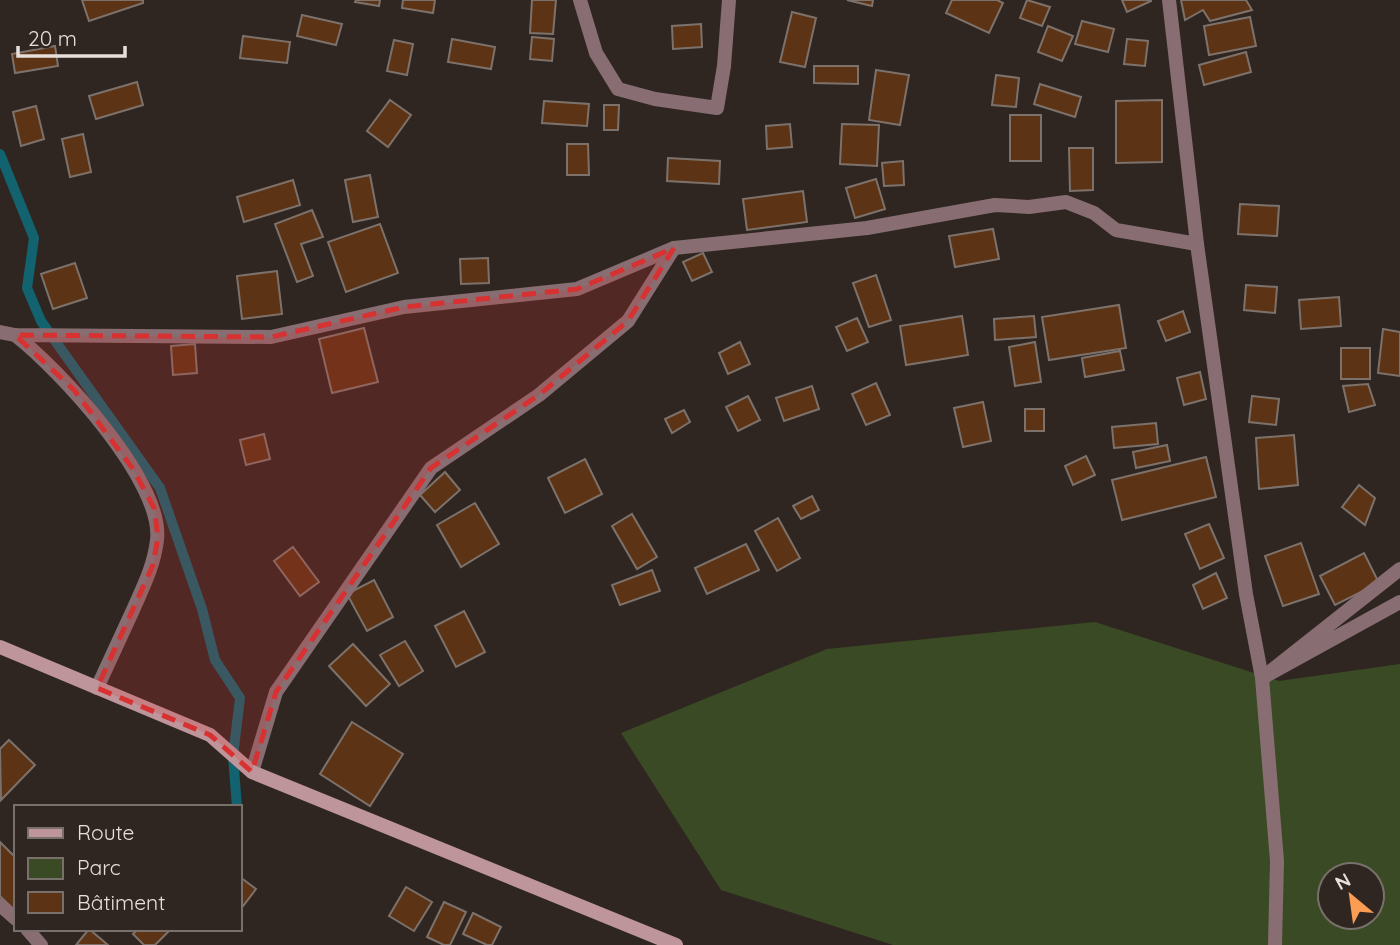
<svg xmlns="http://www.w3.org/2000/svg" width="1400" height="945" viewBox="0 0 1400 945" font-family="Quicksand,sans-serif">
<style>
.green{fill:#3a4a24;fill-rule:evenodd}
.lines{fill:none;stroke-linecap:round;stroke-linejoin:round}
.stream{stroke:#13626f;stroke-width:10}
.building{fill:#5c3314;stroke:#7d726b;stroke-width:2}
.street{stroke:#886e72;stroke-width:14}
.secondary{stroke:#be959b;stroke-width:14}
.marked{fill:#d73131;fill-opacity:0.2;stroke:#d73131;stroke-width:5;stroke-dasharray:14 9;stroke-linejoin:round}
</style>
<rect width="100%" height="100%" fill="#302621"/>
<!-- green -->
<path class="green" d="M1095,622l184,59 121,-17v281h-507l-172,-55 -100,-157 206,-84zM1330,875h42v42h-42z"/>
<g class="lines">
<!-- stream -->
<polyline class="stream" points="0,154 34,238 27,288 41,321 160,488 202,609 215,660 240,698 233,756 237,807"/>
</g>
<!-- building -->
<g class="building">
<polygon points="82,0 143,0 143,3 89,21"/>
<polygon points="356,0 380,0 379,6 355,2"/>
<polygon points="403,0 435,0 433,13 402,8"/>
<polygon points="532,0 556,0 553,34 530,33"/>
<polygon points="847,0 873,0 872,6"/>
<polygon points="952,0 997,0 1003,3 989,33 946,13"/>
<polygon points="1027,0 1050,7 1042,26 1020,18"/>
<polygon points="1122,0 1151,0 1151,1 1127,12"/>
<polygon points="1181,0 1246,0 1252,10 1210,21 1203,10 1185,20"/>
<polygon points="792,12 816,18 805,67 780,62"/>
<polygon points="302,15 342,24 336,45 297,36"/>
<polygon points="1250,17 1256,46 1209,55 1204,26"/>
<polygon points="1082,21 1114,29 1108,52 1075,44"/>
<polygon points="701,24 702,47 673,49 672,26"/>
<polygon points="1048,26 1073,36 1062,61 1038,52"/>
<polygon points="243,36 290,42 287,63 240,58"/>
<polygon points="532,37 554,39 552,61 530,59"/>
<polygon points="452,39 495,47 491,69 448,62"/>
<polygon points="1127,39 1148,41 1145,66 1124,64"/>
<polygon points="394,40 413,44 407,75 387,71"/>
<polygon points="55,46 58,66 15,73 12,54"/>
<polygon points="1246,52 1251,72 1204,85 1199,65"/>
<polygon points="814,66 858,66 858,84 814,83"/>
<polygon points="876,70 909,75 900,125 869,120"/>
<polygon points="996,75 1019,78 1016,107 992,105"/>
<polygon points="137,82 143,105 96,119 89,96"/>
<polygon points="1040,84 1081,97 1075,117 1034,104"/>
<polygon points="390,100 411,115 388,147 367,131"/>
<polygon points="1162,100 1162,162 1116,163 1116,101"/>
<polygon points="544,101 589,104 587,126 542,123"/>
<polygon points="604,105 619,105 618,130 604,130"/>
<polygon points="36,106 44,139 21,146 13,112"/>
<rect x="1010" y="115" width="31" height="46"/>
<polygon points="790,124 792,147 767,149 766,126"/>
<polygon points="842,124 879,125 877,166 840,164"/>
<polygon points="83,134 91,172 70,177 62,139"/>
<polygon points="567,144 588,144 589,175 567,175"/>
<polygon points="1069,148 1093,148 1093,190 1070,191"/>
<polygon points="668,158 720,161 719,184 667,181"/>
<polygon points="903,161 904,185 884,186 882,163"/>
<polygon points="370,175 378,217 353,222 345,180"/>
<polygon points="876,179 885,209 855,218 846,188"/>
<polygon points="293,180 300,205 244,222 237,197"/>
<polygon points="803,191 807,222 747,230 743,199"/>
<polygon points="1240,204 1279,206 1277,236 1238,234"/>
<polygon points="312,210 323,237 301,244 313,276 297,282 275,224"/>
<polygon points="380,224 398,273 346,292 328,242"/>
<polygon points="993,229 999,259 955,267 949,236"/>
<polygon points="703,253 712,272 692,281 683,262"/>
<polygon points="488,258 489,283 461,284 460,259"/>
<polygon points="75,263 87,298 53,309 41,274"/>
<polygon points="277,271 282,314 242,319 237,276"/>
<polygon points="876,275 891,320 869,327 853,283"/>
<polygon points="1246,285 1277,287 1275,313 1244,310"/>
<polygon points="1339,297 1341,326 1301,329 1299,300"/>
<polygon points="1119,305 1126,348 1049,360 1042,317"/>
<polygon points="1183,311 1190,332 1166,341 1158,321"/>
<polygon points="962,316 968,355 906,365 900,326"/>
<polygon points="1034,316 1036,337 995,340 994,319"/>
<polygon points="857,318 868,342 847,351 836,327"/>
<polygon points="364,328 378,382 332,393 319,339"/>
<polygon points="1383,329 1400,332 1400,376 1378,373"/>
<polygon points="740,342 750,364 728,374 719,353"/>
<polygon points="1035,342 1041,382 1015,386 1009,347"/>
<polygon points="195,344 197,373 173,375 171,346"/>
<rect x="1341" y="348" width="29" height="31"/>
<polygon points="1120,351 1124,370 1085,377 1082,358"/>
<polygon points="1200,372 1206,399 1184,405 1177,378"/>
<polygon points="876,383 890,415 866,425 852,394"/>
<polygon points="1368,384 1375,405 1349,412 1343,386"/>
<polygon points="812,386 819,409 784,421 776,398"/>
<polygon points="748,396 760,420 738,431 726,407"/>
<polygon points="1252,396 1279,399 1276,425 1249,422"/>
<polygon points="983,402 991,441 963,447 954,408"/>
<rect x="1025" y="409" width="19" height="22"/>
<polygon points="684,410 690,422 672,433 665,419"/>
<polygon points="1156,423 1158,444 1114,448 1112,427"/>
<polygon points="264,434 270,459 246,465 240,440"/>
<polygon points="1294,435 1298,485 1259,489 1256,438"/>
<polygon points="1167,445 1170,461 1136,468 1133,452"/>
<polygon points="1086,456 1095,475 1073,485 1065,466"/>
<polygon points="1206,457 1216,497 1122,520 1112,480"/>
<polygon points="585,459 602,494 565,513 548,478"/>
<polygon points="445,472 460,490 435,512 420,495"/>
<polygon points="1359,485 1375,498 1365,525 1342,507"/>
<polygon points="812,496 819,510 801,519 793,506"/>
<polygon points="475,503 499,544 461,567 437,525"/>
<polygon points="632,514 657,557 637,569 612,526"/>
<polygon points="778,518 800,558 777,571 755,531"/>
<polygon points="1209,524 1224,558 1200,569 1185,534"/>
<polygon points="1301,543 1319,594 1283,606 1265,556"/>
<polygon points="746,544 759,570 707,594 695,568"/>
<polygon points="293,547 319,582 300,596 274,561"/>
<polygon points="1364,553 1379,583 1335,605 1320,576"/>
<polygon points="652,570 660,591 620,605 612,585"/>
<polygon points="1216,573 1227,598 1203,609 1193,585"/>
<polygon points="374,580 393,617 367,631 347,594"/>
<polygon points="464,611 485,652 456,667 435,626"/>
<polygon points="405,641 423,671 399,686 380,655"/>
<polygon points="353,644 390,684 366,706 329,666"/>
<polygon points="352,722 403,754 370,806 320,774"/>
<polygon points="9,740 35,765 1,800 0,749"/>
<polygon points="0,842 16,858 16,912 0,896"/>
<polygon points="240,877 256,889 240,910"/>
<polygon points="406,887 432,902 414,931 389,916"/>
<polygon points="444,902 466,912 450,945 444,945 427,937"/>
<polygon points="473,913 501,927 492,945 487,945 463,934"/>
<polygon points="89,929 108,945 76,945"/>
<polygon points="138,929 171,929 155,945 144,945 133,934"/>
</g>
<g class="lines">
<!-- street -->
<g class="street">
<polyline points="580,0 596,53 618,89 655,99 717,108 724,66 729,0"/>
<polyline points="1169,0 1197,244 1246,594 1262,678 1277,861 1275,945"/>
<polyline points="0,332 15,335 271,337 404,307 577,289 674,248 867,228 995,205 1029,207 1066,202 1094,213 1116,230 1197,244"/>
<path d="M15,335c44,34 149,147 142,205 -3,26 -14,47 -24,70 -12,26 -24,52 -36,78"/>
<polyline points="1400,569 1262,678 1400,602"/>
<polyline points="252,772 276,692 431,468 539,395 628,321 674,248"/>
<polyline points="0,905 16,919"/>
<polyline points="27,929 41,945"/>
</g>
<!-- secondary -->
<polyline class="secondary" points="0,647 210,735 252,772 676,945"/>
</g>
<!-- marked area -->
<path class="marked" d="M674,248l-46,73 -89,74 -108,73 -155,224 -24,80 -42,-37 -113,-47 56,-123 5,-28 -4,-29 -21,-39 -59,-79 -59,-55 256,2 133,-30 173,-18z"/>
<!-- legend -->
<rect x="14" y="805" width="228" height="126" fill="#302621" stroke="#79706c" stroke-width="2"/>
<rect x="28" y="828" width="35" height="10" fill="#be959b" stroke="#79706c" stroke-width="2"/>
<text x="77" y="840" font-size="21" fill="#e6dfdc">Route</text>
<rect x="28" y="858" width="35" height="21" fill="#3a4a24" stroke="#79706c" stroke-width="2"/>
<text x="77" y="875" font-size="21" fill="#e6dfdc">Parc</text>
<rect x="28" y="892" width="35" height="21" fill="#5c3314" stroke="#79706c" stroke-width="2"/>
<text x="77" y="910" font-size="21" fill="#e6dfdc">Bâtiment</text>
<!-- north arrow -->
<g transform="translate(1351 896) rotate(331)"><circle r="33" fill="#302621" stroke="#79706c" stroke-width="2"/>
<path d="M0-5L12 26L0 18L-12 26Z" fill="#fc9d54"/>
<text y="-10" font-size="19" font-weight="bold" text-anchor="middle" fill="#e6dfdc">N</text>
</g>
<!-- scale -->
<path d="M18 46v10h107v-10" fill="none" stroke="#e6dfdc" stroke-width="3.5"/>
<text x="28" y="46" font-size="21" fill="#e6dfdc" stroke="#302621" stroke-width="5" paint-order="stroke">20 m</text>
</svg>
